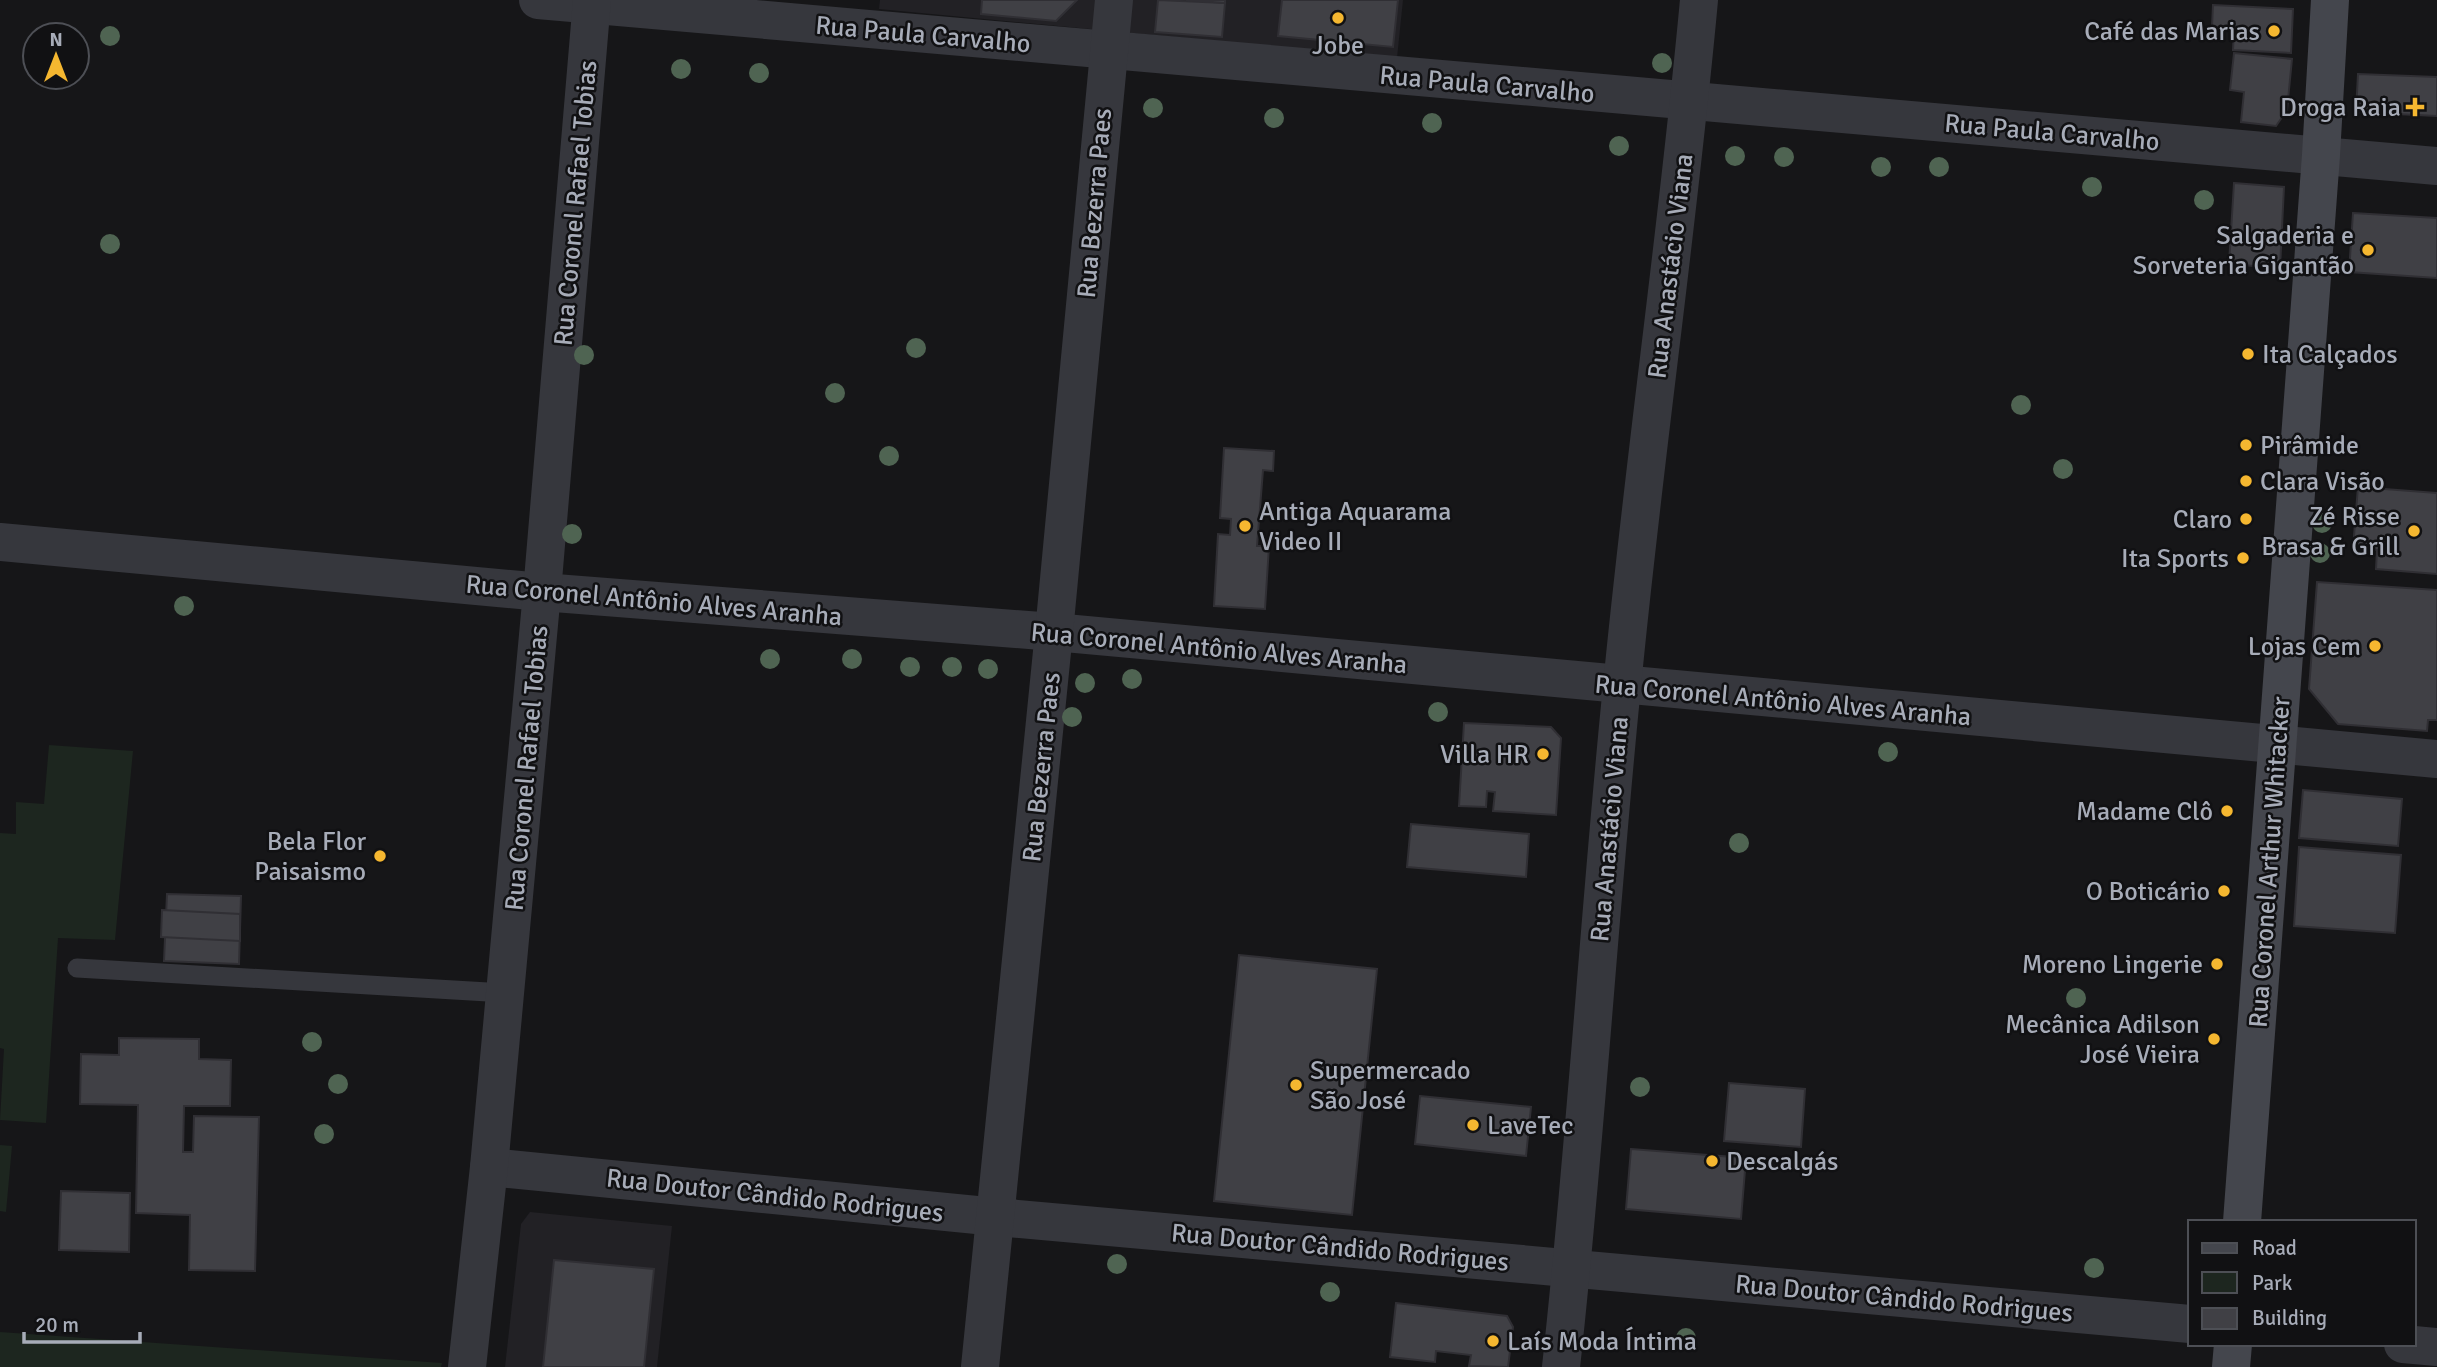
<svg xmlns="http://www.w3.org/2000/svg" width="2437" height="1367" viewBox="0 0 2437 1367" font-family="Signika,sans-serif">
<style>
.built{fill:#222125}
.green{fill:#1d261f}
.building{fill:#404045;stroke:#302f34;stroke-width:2}
.lines{fill:none;stroke-linecap:round;stroke-linejoin:round}
.service{stroke:#36373d;stroke-width:19}
.minor{stroke:#36373d;stroke-width:38}
.secondary{stroke:#44464d;stroke-width:38}
.tree{fill:#4f6452}
.poi-dot{fill:#f5b730;stroke:#111113;stroke-width:2.5}
.labels{text-anchor:middle;stroke-width:5;stroke-linejoin:round;paint-order:stroke}
.poi-label{font-size:26px;fill:#a7acb8;stroke:#111113;text-anchor:end}
.street-label{font-size:26px;fill:#a7acb8;stroke:#111113}
</style>
<rect width="100%" height="100%" fill="#161618"/>
<!-- built -->
<g class="built">
<polygon points="880,0 1403,0 1397,58 879,9"/>
<polygon points="530,1212 672,1226 657,1367 505,1367 521,1224"/>
</g>
<!-- green -->
<g class="green">
<polygon points="49,745 133,751 115,940 58,938 46,1123 0,1120 4,1049 0,1048 0,833 16,834 16,802 44,804"/>
<polygon points="0,1145 12,1146 6,1212 0,1211"/>
<polygon points="0,1332 442,1363 441,1367 0,1367"/>
</g>
<!-- building -->
<g class="building">
<polygon points="982,0 1077,0 1056,21 981,14"/>
<polygon points="1158,0 1225,3 1222,37 1155,32"/>
<polygon points="1186,0 1225,0 1225,3"/>
<polygon points="1282,0 1398,0 1393,47 1278,36"/>
<polygon points="2213,5 2293,9 2291,53 2233,50 2234,29 2212,27"/>
<polygon points="2234,53 2292,59 2287,110 2276,126 2241,122 2244,92 2230,90"/>
<polygon points="2358,74 2437,77 2437,116 2356,112"/>
<polygon points="2234,183 2284,187 2280,268 2229,264"/>
<polygon points="2353,213 2437,218 2437,278 2349,272"/>
<polygon points="1224,448 1274,451 1273,471 1263,470 1257,546 1269,546 1265,609 1214,606 1218,534 1230,535 1231,519 1220,518"/>
<polygon points="2358,487 2437,493 2437,574 2376,569 2377,550 2353,548"/>
<polygon points="2317,582 2437,590 2437,720 2428,720 2427,731 2338,724 2309,689"/>
<polygon points="1464,723 1551,727 1561,738 1556,815 1493,811 1495,792 1487,791 1486,807 1459,806"/>
<polygon points="2303,790 2402,799 2398,846 2299,838"/>
<polygon points="1411,824 1529,834 1526,877 1407,867"/>
<polygon points="2299,847 2401,855 2395,933 2294,926"/>
<polygon points="167,894 241,896 239,964 164,961"/>
<polygon points="162,910 240,914 240,941 161,937"/>
<polygon points="1239,955 1377,969 1352,1215 1214,1201"/>
<polygon points="119,1038 199,1039 199,1059 231,1060 230,1106 184,1106 183,1152 193,1152 194,1116 259,1117 255,1271 189,1270 190,1215 136,1213 138,1105 80,1104 81,1054 119,1055"/>
<polygon points="1729,1083 1805,1089 1801,1147 1724,1141"/>
<polygon points="1420,1096 1531,1107 1526,1156 1415,1144"/>
<polygon points="1631,1149 1746,1158 1741,1219 1626,1209"/>
<polygon points="61,1191 130,1193 129,1252 59,1250"/>
<polygon points="554,1260 654,1269 644,1367 543,1367"/>
<polygon points="1396,1303 1507,1316 1513,1327 1508,1367 1469,1366 1471,1355 1436,1351 1435,1362 1390,1357"/>
</g>
<g class="lines">
<!-- service -->
<polyline class="service" points="77,968 505,993"/>
<!-- minor -->
<g class="minor">
<polyline points="538,0 2437,166"/>
<polyline points="0,542 542,592 1054,632 2437,759"/>
<polyline points="489,1167 997,1217 2190,1324"/>
<polyline points="2403,1344 2437,1347"/>
<polyline points="467,1367 489,1167 542,592 592,0"/>
<polyline points="980,1367 1054,632 1114,0"/>
<path d="M1561,1367c25,-226 38,-454 61,-681 22,-229 56,-457 77,-686"/>
</g>
<!-- secondary -->
<g class="secondary">
<polyline points="2242,1222 2321,155 2330,0"/>
<polyline points="2231,1367 2233,1344"/>
</g>
</g>
<!-- trees -->
<g class="tree">
<circle cx="110" cy="36" r="10"/>
<circle cx="1662" cy="63" r="10"/>
<circle cx="681" cy="69" r="10"/>
<circle cx="759" cy="73" r="10"/>
<circle cx="1153" cy="108" r="10"/>
<circle cx="1274" cy="118" r="10"/>
<circle cx="1432" cy="123" r="10"/>
<circle cx="1619" cy="146" r="10"/>
<circle cx="1735" cy="156" r="10"/>
<circle cx="1784" cy="157" r="10"/>
<circle cx="1881" cy="167" r="10"/>
<circle cx="1939" cy="167" r="10"/>
<circle cx="2092" cy="187" r="10"/>
<circle cx="2204" cy="200" r="10"/>
<circle cx="110" cy="244" r="10"/>
<circle cx="916" cy="348" r="10"/>
<circle cx="584" cy="355" r="10"/>
<circle cx="835" cy="393" r="10"/>
<circle cx="2021" cy="405" r="10"/>
<circle cx="889" cy="456" r="10"/>
<circle cx="2063" cy="469" r="10"/>
<circle cx="2322" cy="523" r="10"/>
<circle cx="572" cy="534" r="10"/>
<circle cx="2320" cy="553" r="10"/>
<circle cx="184" cy="606" r="10"/>
<circle cx="770" cy="659" r="10"/>
<circle cx="852" cy="659" r="10"/>
<circle cx="910" cy="667" r="10"/>
<circle cx="952" cy="667" r="10"/>
<circle cx="988" cy="669" r="10"/>
<circle cx="1132" cy="679" r="10"/>
<circle cx="1085" cy="683" r="10"/>
<circle cx="1438" cy="712" r="10"/>
<circle cx="1072" cy="717" r="10"/>
<circle cx="1888" cy="752" r="10"/>
<circle cx="1739" cy="843" r="10"/>
<circle cx="2076" cy="998" r="10"/>
<circle cx="312" cy="1042" r="10"/>
<circle cx="338" cy="1084" r="10"/>
<circle cx="1640" cy="1087" r="10"/>
<circle cx="324" cy="1134" r="10"/>
<circle cx="1117" cy="1264" r="10"/>
<circle cx="2094" cy="1268" r="10"/>
<circle cx="1330" cy="1292" r="10"/>
<circle cx="1686" cy="1338" r="10"/>
</g>
<!-- markers -->
<g class="poi-dot">
<circle cx="1338" cy="18" r="7"/>
<circle cx="2274" cy="31" r="7"/>
<path d="M2411.5 96.5h7v7h7v7h-7v7h-7v-7h-7v-7h7z"/>
<circle cx="2368" cy="250" r="7"/>
<circle cx="2248" cy="354" r="7"/>
<circle cx="2246" cy="445" r="7"/>
<circle cx="2246" cy="481" r="7"/>
<circle cx="2246" cy="519" r="7"/>
<circle cx="1245" cy="526" r="7"/>
<circle cx="2414" cy="531" r="7"/>
<circle cx="2243" cy="558" r="7"/>
<circle cx="2375" cy="646" r="7"/>
<circle cx="1543" cy="754" r="7"/>
<circle cx="2227" cy="811" r="7"/>
<circle cx="380" cy="856" r="7"/>
<circle cx="2224" cy="891" r="7"/>
<circle cx="2217" cy="964" r="7"/>
<circle cx="2214" cy="1039" r="7"/>
<circle cx="1296" cy="1085" r="7"/>
<circle cx="1473" cy="1125" r="7"/>
<circle cx="1712" cy="1161" r="7"/>
<circle cx="1493" cy="1341" r="7"/>
</g>
<g class="labels">
<!-- poi labels -->
<g class="poi-label">
<text x="2260" y="40">Café das Marias</text>
<text x="1338" y="54" text-anchor="middle">Jobe</text>
<text x="2401" y="116">Droga Raia</text>
<text x="2354" y="244">Salgaderia e<tspan x="2354" dy="30">Sorveteria Gigantão</tspan></text>
<text x="2262" y="363" text-anchor="start">Ita Calçados</text>
<text x="2260" y="454" text-anchor="start">Pirâmide</text>
<text x="2260" y="490" text-anchor="start">Clara Visão</text>
<text x="1259" y="520" text-anchor="start">Antiga Aquarama<tspan x="1259" dy="30">Video II</tspan></text>
<text x="2400" y="525">Zé Risse<tspan x="2400" dy="30">Brasa &amp; Grill</tspan></text>
<text x="2232" y="528">Claro</text>
<text x="2229" y="567">Ita Sports</text>
<text x="2361" y="655">Lojas Cem</text>
<text x="1529" y="763">Villa HR</text>
<text x="2213" y="820">Madame Clô</text>
<text x="366" y="850">Bela Flor<tspan x="366" dy="30">Paisaismo</tspan></text>
<text x="2210" y="900">O Boticário</text>
<text x="2203" y="973">Moreno Lingerie</text>
<text x="2200" y="1033">Mecânica Adilson<tspan x="2200" dy="30">José Vieira</tspan></text>
<text x="1310" y="1079" text-anchor="start">Supermercado<tspan x="1310" dy="30">São José</tspan></text>
<text x="1487" y="1134" text-anchor="start">LaveTec</text>
<text x="1726" y="1170" text-anchor="start">Descalgás</text>
<text x="1507" y="1350" text-anchor="start">Laís Moda Íntima</text>
</g>
<!-- street labels -->
<g class="street-label">
<text transform="translate(923 34) rotate(5)" y="9">Rua Paula Carvalho</text>
<text transform="translate(1487 84) rotate(5)" y="9">Rua Paula Carvalho</text>
<text transform="translate(2052 132) rotate(5)" y="9">Rua Paula Carvalho</text>
<text transform="translate(575 203) rotate(-85)" y="9">Rua Coronel Rafael Tobias</text>
<text transform="translate(1094 203) rotate(-85)" y="9">Rua Bezerra Paes</text>
<text transform="translate(1670 266) rotate(-83)" y="9">Rua Anastácio Viana</text>
<text transform="translate(654 600) rotate(5)" y="9">Rua Coronel Antônio Alves Aranha</text>
<text transform="translate(1219 648) rotate(5)" y="9">Rua Coronel Antônio Alves Aranha</text>
<text transform="translate(1783 700) rotate(5)" y="9">Rua Coronel Antônio Alves Aranha</text>
<text transform="translate(1041 767) rotate(-84)" y="9">Rua Bezerra Paes</text>
<text transform="translate(526 768) rotate(-85)" y="9">Rua Coronel Rafael Tobias</text>
<text transform="translate(1609 829) rotate(-85)" y="9">Rua Anastácio Viana</text>
<text transform="translate(2269 862) rotate(-86)" y="9">Rua Coronel Arthur Whitacker</text>
<text transform="translate(775 1195) rotate(6)" y="9">Rua Doutor Cândido Rodrigues</text>
<text transform="translate(1340 1247) rotate(5)" y="9">Rua Doutor Cândido Rodrigues</text>
<text transform="translate(1904 1298) rotate(5)" y="9">Rua Doutor Cândido Rodrigues</text>
</g>
</g>
<!-- legend -->
<rect x="2188" y="1220" width="228" height="126" fill="#111113" stroke="#4d4f55" stroke-width="2"/>
<rect x="2202" y="1243" width="35" height="10" fill="#44464d" stroke="#4d4f55" stroke-width="2"/>
<text x="2252" y="1255" font-size="21" fill="#a7acb8">Road</text>
<rect x="2202" y="1272" width="35" height="21" fill="#1d261f" stroke="#4d4f55" stroke-width="2"/>
<text x="2252" y="1290" font-size="21" fill="#a7acb8">Park</text>
<rect x="2202" y="1308" width="35" height="21" fill="#404045" stroke="#4d4f55" stroke-width="2"/>
<text x="2252" y="1325" font-size="21" fill="#a7acb8">Building</text>
<!-- north arrow -->
<g transform="translate(56 56)"><circle r="33" fill="#111113" stroke="#4d4f55" stroke-width="2"/>
<path d="M0-5L12 26L0 18L-12 26Z" fill="#f5b730"/>
<text y="-10" font-size="19" font-weight="bold" text-anchor="middle" fill="#a7acb8">N</text>
</g>
<!-- scale -->
<path d="M24 1332v10h116v-10" fill="none" stroke="#a7acb8" stroke-width="3.5"/>
<text x="35" y="1332" font-size="21" fill="#a7acb8" stroke="#111113" stroke-width="5" paint-order="stroke">20 m</text>
</svg>
